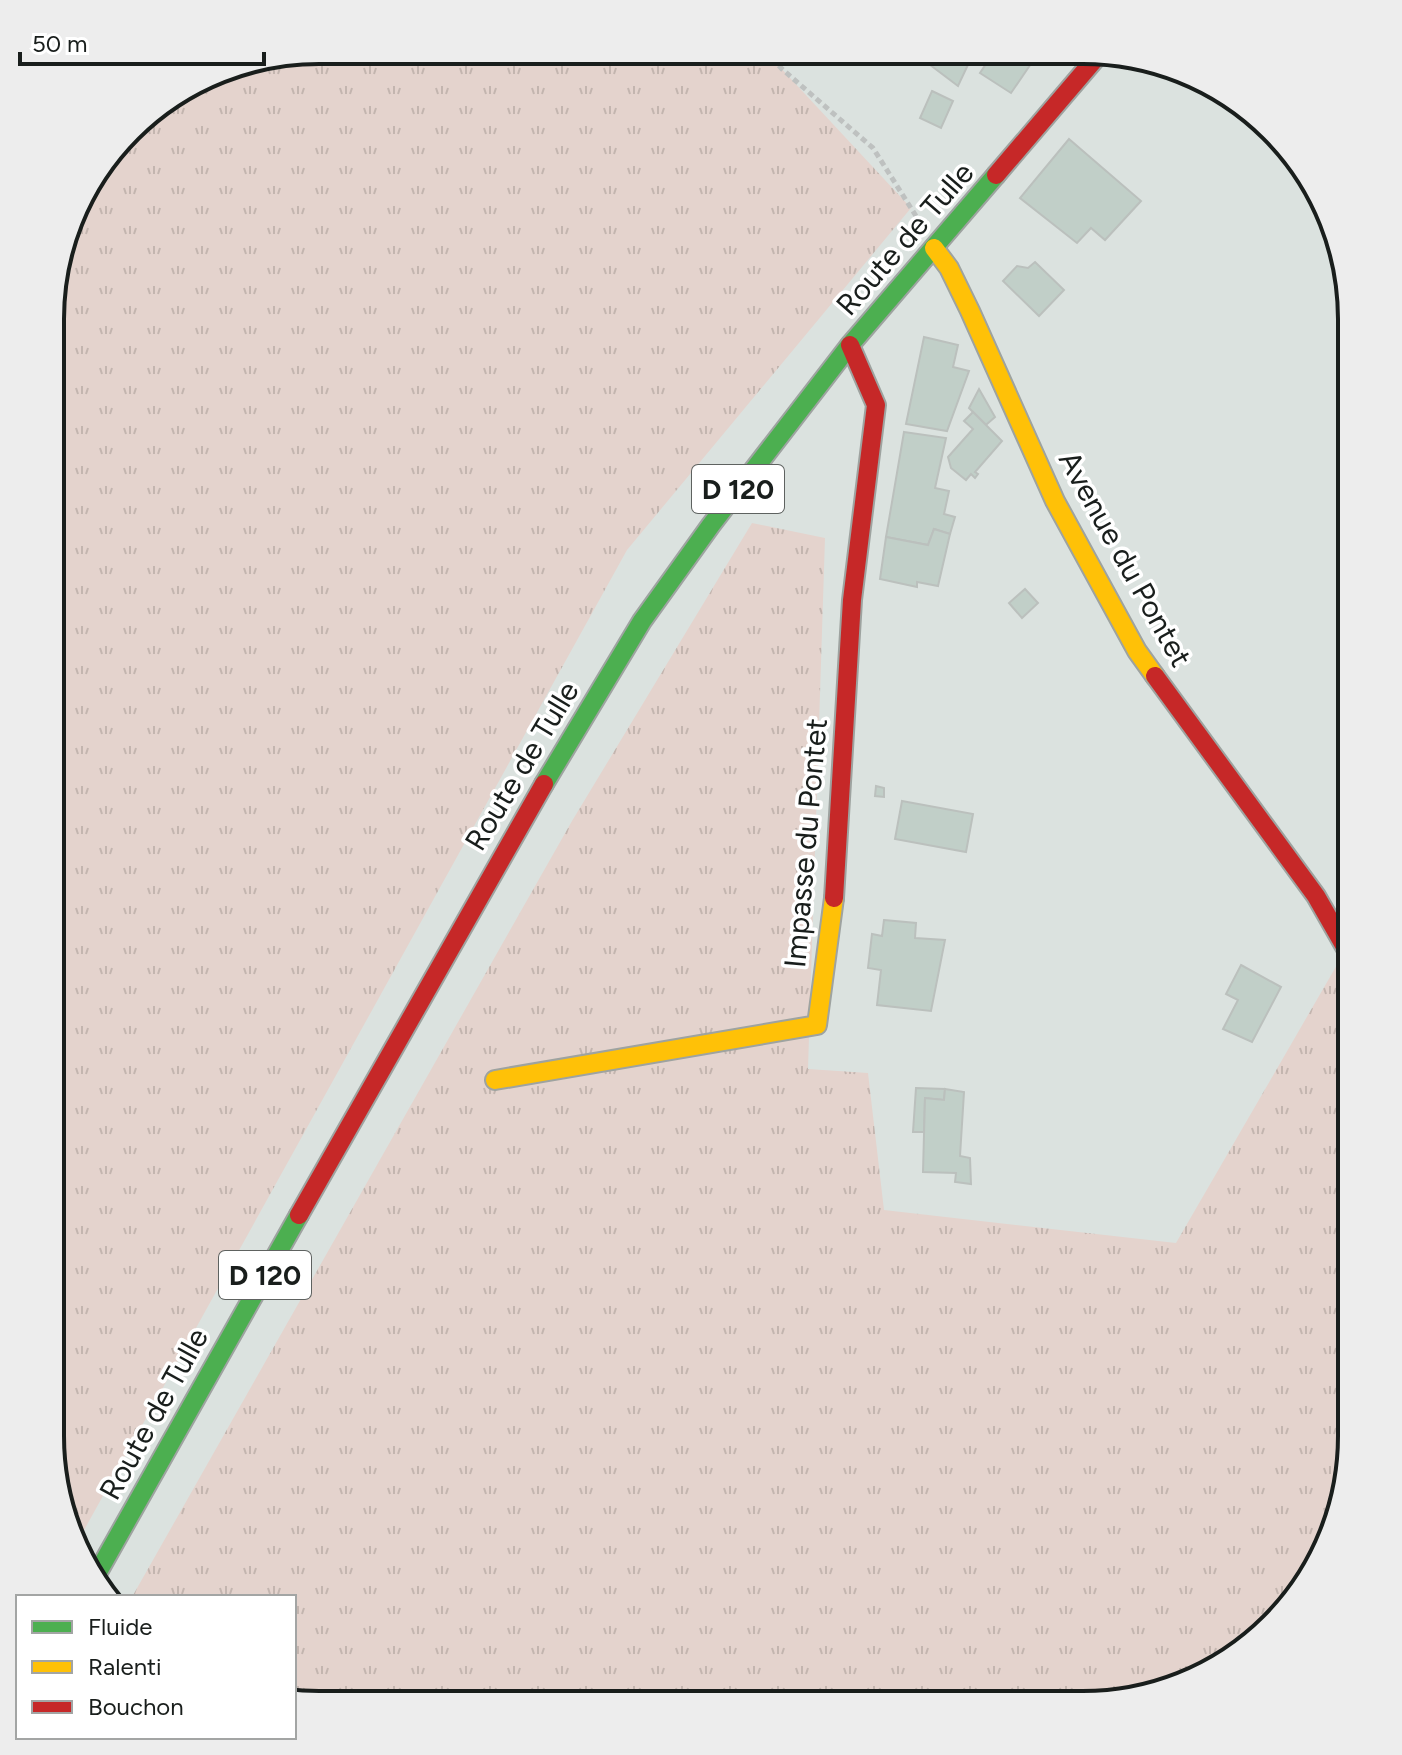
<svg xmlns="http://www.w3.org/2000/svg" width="1402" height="1755" viewBox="0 0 1402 1755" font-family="Figtree,sans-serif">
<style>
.grass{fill:url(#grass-tufts)}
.building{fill:#c1cfc8;stroke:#bbc0bd;stroke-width:2}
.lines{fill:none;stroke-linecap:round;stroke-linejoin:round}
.fast-casing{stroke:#9ea3a0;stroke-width:22}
.slow-casing{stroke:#9ea3a0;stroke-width:22}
.jam-casing{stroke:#9ea3a0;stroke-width:22}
.path{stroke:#bec1c0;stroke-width:5;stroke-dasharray:6 4;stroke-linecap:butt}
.fast{stroke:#4caf50;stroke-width:18}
.slow{stroke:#ffc107;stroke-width:18}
.jam{stroke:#c62828;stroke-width:18}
.labels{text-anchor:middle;stroke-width:7;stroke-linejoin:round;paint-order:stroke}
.shield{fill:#fff;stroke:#5e6260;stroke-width:2}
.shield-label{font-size:28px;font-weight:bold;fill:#191e1c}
.street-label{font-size:30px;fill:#191e1c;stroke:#fff}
.rim{fill:none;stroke:#191e1c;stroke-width:4}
</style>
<defs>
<pattern id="grass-tufts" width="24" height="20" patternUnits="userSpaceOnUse" patternTransform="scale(2)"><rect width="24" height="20" fill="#e4d3cd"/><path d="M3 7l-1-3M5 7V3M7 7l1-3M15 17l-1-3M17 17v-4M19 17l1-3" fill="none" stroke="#c3b5af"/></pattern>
</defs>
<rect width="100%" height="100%" fill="#dbe2df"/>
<!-- grass -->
<g class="grass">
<polygon points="319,50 765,51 911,208 627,550 78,1541 50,1437 52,283 86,185 142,116 232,64"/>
<polygon points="752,523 825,538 808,1069 868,1073 884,1210 1176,1243 1352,939 1351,1454 1307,1585 1217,1669 1100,1704 301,1704 294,1702 294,1597 132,1597 572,821"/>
</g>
<!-- building -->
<g class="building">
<polygon points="913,52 974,52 958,86"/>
<polygon points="994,52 1039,52 1011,93 980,73"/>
<polygon points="932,91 953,101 941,128 920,118"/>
<polygon points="1069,139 1141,201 1105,240 1091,228 1077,243 1020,198"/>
<polygon points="1035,262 1064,290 1039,316 1003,281 1017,266 1028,268"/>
<polygon points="924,337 958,345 953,367 969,371 947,431 906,424"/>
<polygon points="979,389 995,417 986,425 969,408"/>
<polygon points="973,412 1002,441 975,472 978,474 975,478 971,474 966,480 951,468 948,457 973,429 964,421"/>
<polygon points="904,432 946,438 935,488 949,491 944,514 955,517 950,534 934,529 928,545 886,537"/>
<polygon points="934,529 950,534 938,586 917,582 917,587 880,579 886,537 928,545"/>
<polygon points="1025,589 1038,603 1022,618 1009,603"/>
<polygon points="876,786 884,788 884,797 875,796"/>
<polygon points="902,801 973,814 966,852 895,839"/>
<polygon points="884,920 916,923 915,938 945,940 931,1011 877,1005 881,970 868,968 872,934 882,936"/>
<polygon points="1241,965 1281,987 1252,1042 1223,1029 1238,1000 1226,994"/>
<polygon points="916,1088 945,1089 944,1100 925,1098 924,1132 913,1132"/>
<polygon points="945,1089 964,1092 960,1156 970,1158 971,1184 955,1182 956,1173 923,1172 925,1098 944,1100"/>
</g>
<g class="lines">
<!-- fast casing -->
<g class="fast-casing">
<g id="fast">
<polyline points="544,784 642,621 711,525 850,345 996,175"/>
<polyline points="94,1579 299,1215"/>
</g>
</g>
<!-- slow casing -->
<g class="slow-casing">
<g id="slow">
<polyline points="934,248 949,268 970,311 1055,501 1137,651 1155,676"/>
<polyline points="495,1080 817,1025 834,898"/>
</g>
</g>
<!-- jam casing -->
<g class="jam-casing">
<g id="jam">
<polyline points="996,175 1101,52"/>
<polyline points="1155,676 1316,896 1352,959"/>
<polyline points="834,898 852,600 876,405 850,345"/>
<polyline points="299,1215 544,784"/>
</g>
</g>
<!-- path -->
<polyline class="path" points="765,51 782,69 873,148 916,216"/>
<!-- fast -->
<use href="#fast" class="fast"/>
<!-- slow -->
<use href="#slow" class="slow"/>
<!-- jam -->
<use href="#jam" class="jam"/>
</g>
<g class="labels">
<!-- shield labels -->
<g class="shield">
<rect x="692" y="465" width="92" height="48" rx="6"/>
<rect x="219" y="1251" width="92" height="48" rx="6"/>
</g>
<g class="shield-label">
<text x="738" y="499">D 120</text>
<text x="265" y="1285">D 120</text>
</g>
<!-- street labels -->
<g class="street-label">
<text transform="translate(905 239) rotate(-49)" y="10">Route de Tulle</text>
<text transform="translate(1125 559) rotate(61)" y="10">Avenue du Pontet</text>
<text transform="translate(522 766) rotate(-59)" y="10">Route de Tulle</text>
<text transform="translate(806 843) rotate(-85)" y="10">Impasse du Pontet</text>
<text transform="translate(154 1414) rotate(-61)" y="10">Route de Tulle</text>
</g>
</g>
<!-- crop -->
<path d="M0 0H1402V1755H0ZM319 64H1083A255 255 0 0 1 1338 319V1436A255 255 0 0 1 1083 1691H319A255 255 0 0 1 64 1436V319A255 255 0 0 1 319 64Z" fill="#ededed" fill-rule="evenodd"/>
<path class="rim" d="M319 64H1083A255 255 0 0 1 1338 319V1436A255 255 0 0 1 1083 1691H319A255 255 0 0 1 64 1436V319A255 255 0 0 1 319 64Z"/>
<!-- legend -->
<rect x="16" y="1595" width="280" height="144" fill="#ffffff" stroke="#a3a5a4" stroke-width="2"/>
<rect x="32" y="1621" width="40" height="12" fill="#4caf50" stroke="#a3a5a4" stroke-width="2"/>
<text x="88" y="1635" font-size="24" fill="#191e1c">Fluide</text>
<rect x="32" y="1661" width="40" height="12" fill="#ffc107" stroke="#a3a5a4" stroke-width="2"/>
<text x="88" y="1675" font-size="24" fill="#191e1c">Ralenti</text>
<rect x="32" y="1701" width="40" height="12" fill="#c62828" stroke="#a3a5a4" stroke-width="2"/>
<text x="88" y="1715" font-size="24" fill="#191e1c">Bouchon</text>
<!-- scale -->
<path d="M20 52v12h244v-12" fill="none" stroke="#191e1c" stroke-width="4"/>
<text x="32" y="52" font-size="24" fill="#191e1c" stroke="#ffffff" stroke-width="6" paint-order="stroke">50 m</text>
</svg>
